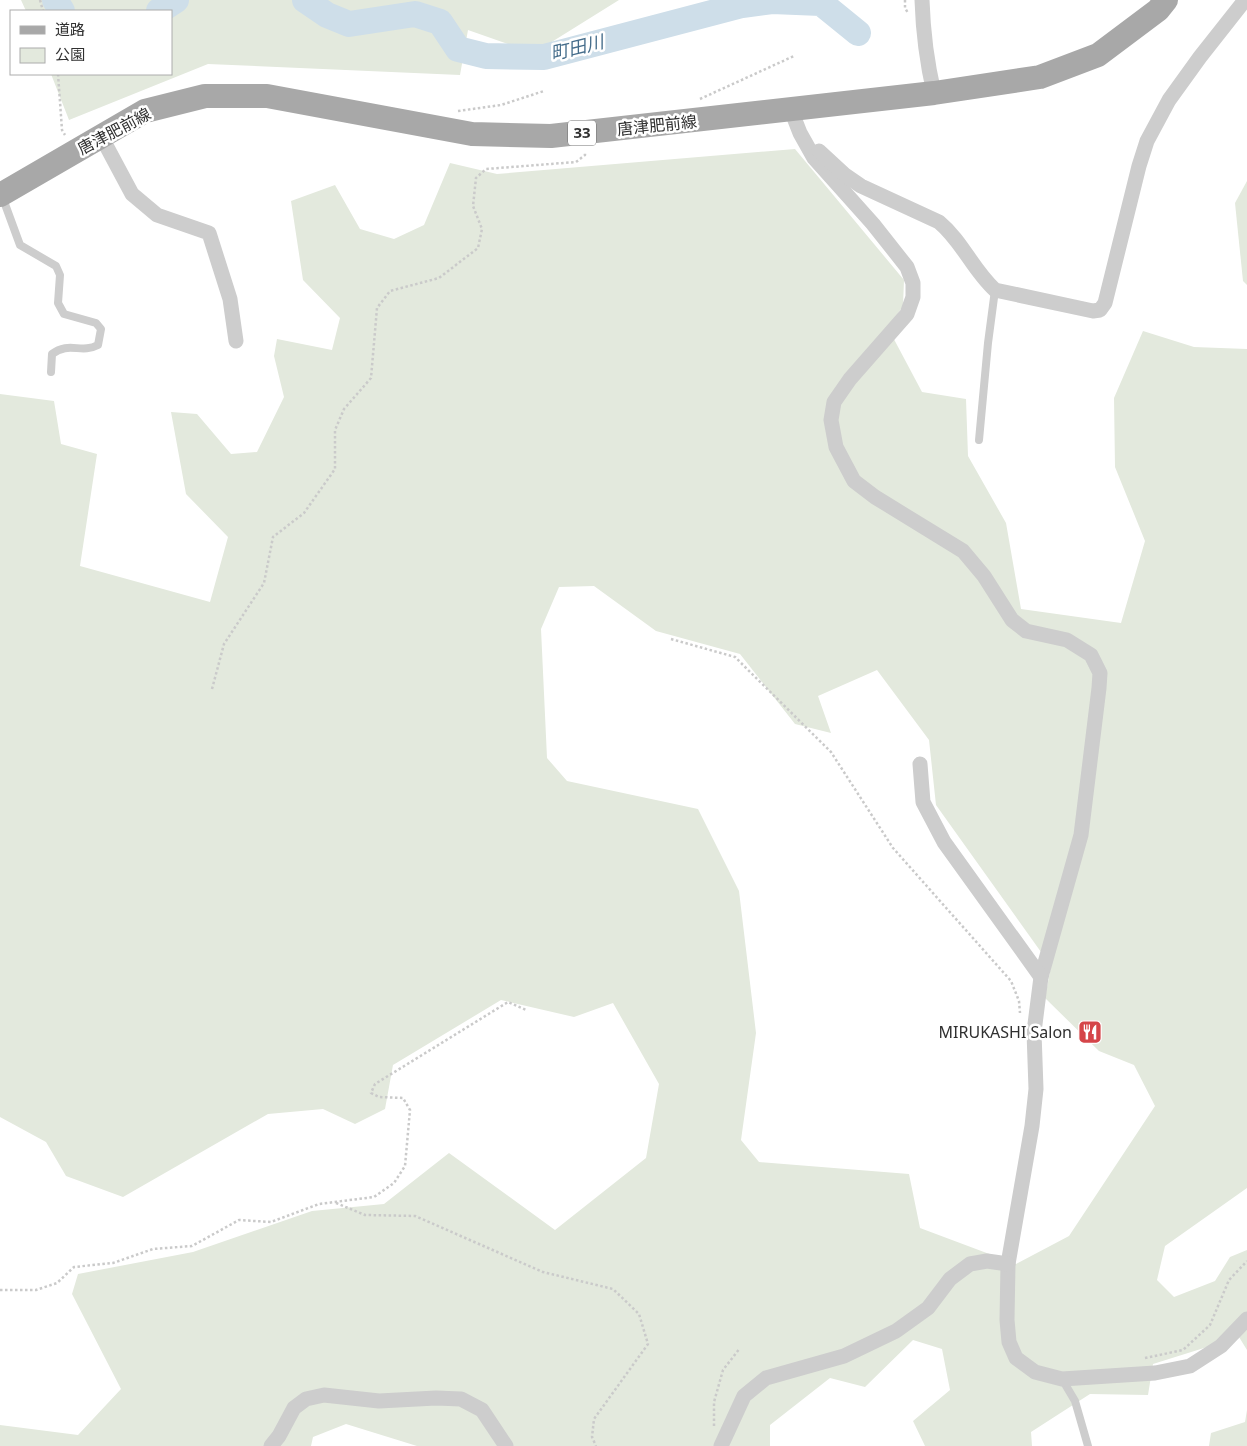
<svg xmlns="http://www.w3.org/2000/svg" width="1247" height="1446" viewBox="0 0 1247 1446" font-family="'Noto Sans','Noto Sans JP',sans-serif">
<style>
.green{fill:#e3e9dd;fill-rule:evenodd}
.lines{fill:none;stroke-linecap:round;stroke-linejoin:round}
.river{stroke:#cedee9;stroke-width:26}
.path{stroke:#cacaca;stroke-width:2.5;stroke-dasharray:2.5 2.5;stroke-linecap:butt}
.lane{stroke:#cdcdcd;stroke-width:8}
.street{stroke:#cdcdcd;stroke-width:15}
.primary{stroke:#a8a8a8;stroke-width:24}
.labels{text-anchor:middle;stroke-width:5;stroke-linejoin:round;paint-order:stroke}
.shield{fill:#fff;stroke:#6e6e6e;stroke-width:1}
.shield-label{font-size:15px;font-weight:bold;fill:#303030}
.street-label{font-size:16px;fill:#303030;stroke:#fff}
.poi-label{font-size:16px;fill:#303030;stroke:#fff;text-anchor:end}
.water-label{font-size:18px;font-style:italic;fill:#456d8b;stroke:#fff}
</style>
<rect width="100%" height="100%" fill="#fff"/>
<!-- green -->
<g class="green">
<polygon points="21,0 619,0 534,53 468,30 460,75 208,64 69,120 51,74 171,74 171,11 26,11"/>
<path d="M795,149l109,131 -1,26 -15,22 34,64 44,7 2,57 38,67 15,86 100,14 24,-82 -30,-74 -1,-69 29,-67 51,16 53,2v839l-82,58 -8,34 17,17 41,-16 15,-24 17,-7v100l-8,-13 -86,27 -5,31 -58,-1 -59,38 1,14h-107l-12,-25 37,-31 -8,-41 -29,-9 -48,47 -35,-9 -60,47v21h-353l-71,-22 -33,13 -2,9h-311v-21l78,10 43,-46 -49,-95 6,-20 115,-22 119,-41 72,-7 65,-51 106,77 91,-72 13,-74 -46,-81 -39,14 -73,-17 -108,65 -8,44 -30,15 -32,-15 -55,5 -145,83 -57,-21 -20,-34 -46,-25v-723l54,7 7,43 36,10 -17,112 130,36 18,-65 -42,-43 -15,-82 26,2 34,40 26,-2 27,-55 -10,-41 3,-17 55,11 8,-32 -37,-38 -12,-79 44,-16 25,44 34,10 30,-14 26,-62 47,11zM594,586l62,45 84,23 55,70 36,9 -13,-37 59,-26 52,70 7,65 115,161 -6,32 54,53 35,14 21,41 -86,130 -53,28 -96,-36 -11,-54 -150,-12 -18,-22 15,-107 -17,-142 -41,-82 -131,-28 -20,-23 -6,-129 18,-42z"/>
<polygon points="1247,181 1247,285 1243,281 1235,203"/>
<polygon points="1247,1410 1247,1446 1209,1446 1211,1433 1245,1422"/>
</g>
<g class="lines">
<!-- river -->
<g class="river">
<polyline points="55,0 62,11"/>
<polyline points="305,0 327,15 349,24 415,14 440,22 458,49 486,56 544,57 742,5 772,1 821,3 858,33"/>
<polyline points="159,11 176,0"/>
</g>
<!-- path -->
<g class="path">
<polyline points="40,0 43,11"/>
<polyline points="905,0 905,8 908,13"/>
<polyline points="58,74 62,130 65,135"/>
<polyline points="700,99 794,56"/>
<polyline points="458,111 501,105 544,91"/>
<polyline points="671,639 735,657 831,752 893,848 1011,981 1019,1001 1020,1013"/>
<polyline points="212,689 224,644 264,583 273,537 304,513 335,469 335,430 344,409 371,378 377,308 390,291 439,278 478,248 482,229 473,206 476,178 486,169 576,162 585,155 585,152"/>
<polyline points="336,1203 365,1215 415,1216 543,1272 613,1289 639,1314 648,1344 594,1419 592,1437 596,1446"/>
<polyline points="0,1290 36,1290 57,1283 74,1267 113,1263 153,1249 192,1246 239,1220 271,1222 319,1204 374,1197 394,1183 405,1166 410,1110 403,1098 379,1097 371,1093 375,1084 508,1002 526,1010"/>
<polyline points="1145,1358 1183,1350 1210,1325 1229,1280 1247,1261"/>
<polyline points="714,1426 714,1402 723,1370 740,1348"/>
</g>
<!-- lane -->
<g class="lane">
<path d="M2,196l18,49 36,21 4,9 -2,28 6,11 32,9 5,6 -3,16c-17,9 -29,-4 -46,9l-1,18"/>
<polyline points="979,440 988,343 995,290"/>
<polyline points="1062,1379 1075,1401 1088,1446"/>
</g>
<!-- street -->
<g class="street">
<path d="M922,0c1,31 5,63 12,93"/>
<polyline points="791,110 800,133 814,158 873,224 907,267 913,283 913,297 907,314 850,379 834,402 831,420 836,447 854,481 875,497 963,551 984,576 1012,620 1026,631 1067,640 1091,655 1100,673 1099,688 1081,835 1041,977 1034,1032 1036,1089 1032,1126 1008,1264 1007,1320 1009,1342 1016,1358 1035,1372 1062,1379 1155,1373 1190,1366 1221,1346 1247,1319"/>
<polyline points="101,136 132,194 157,215 209,233 230,299 236,341"/>
<path d="M819,151l26,24 16,11 78,36c23,19 34,48 56,68l98,21 7,-1 5,-7 34,-137 8,-25 22,-41 31,-43 45,-57"/>
<polyline points="920,764 923,802 944,842 1041,977"/>
<polyline points="271,1446 279,1436 294,1408 306,1399 324,1395 379,1401 436,1398 461,1399 482,1410 506,1446"/>
<polyline points="721,1446 744,1396 766,1378 844,1356 896,1331 928,1308 950,1279 970,1264 987,1261 1008,1264"/>
</g>
<!-- primary -->
<polyline class="primary" points="0,195 145,111 205,96 267,96 472,134 551,136 934,93 1040,77 1098,55 1158,10 1166,0"/>
</g>
<!-- icons -->
<defs>
<g id="restaurant-square" transform="scale(1.25)"><rect x="-9" y="-9" width="18" height="18" rx="4" fill="#d54549" stroke="#fff"/><path d="M-5-6h1v4h1v-4h1v4h1v-4h1v5L-1.5 .5V6h-2V.5L-5-1ZM5-6V6H3V1.5H1.5Q1.5-4 5-6Z" fill="#fff"/></g>
</defs>
<g fill-rule="evenodd">
<use href="#restaurant-square" x="1090" y="1032"/>
</g>
<g class="labels">
<!-- shield labels -->
<rect class="shield" x="568" y="120.5" width="28" height="25" rx="4"/>
<g class="shield-label">
<text x="582" y="138">33</text>
</g>
<!-- street labels -->
<g class="street-label">
<text transform="translate(657 125) rotate(-6)" y="6">唐津肥前線</text>
<text transform="translate(114 131) rotate(-28)" y="6">唐津肥前線</text>
</g>
<!-- poi labels -->
<g class="poi-label">
<text x="1072" y="1038">MIRUKASHI Salon</text>
</g>
<!-- water labels -->
<g class="water-label">
<text transform="translate(577 48) rotate(-14)" y="6">町田川</text>
</g>
</g>
<!-- legend -->
<rect x="10" y="10" width="162" height="65" fill="#ffffff" stroke="#acacac"/>
<rect x="20" y="26" width="25" height="8" fill="#a8a8a8" stroke="#acacac"/>
<text x="55" y="35" font-size="15" fill="#303030">道路</text>
<rect x="20" y="48" width="25" height="15" fill="#e3e9dd" stroke="#acacac"/>
<text x="55" y="60" font-size="15" fill="#303030">公園</text>
</svg>
